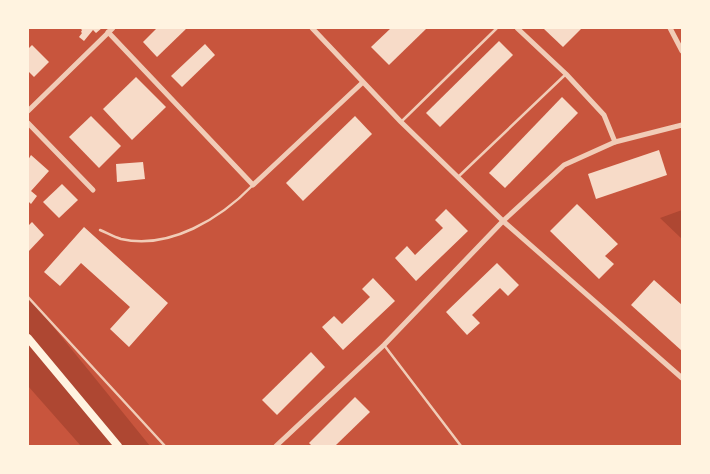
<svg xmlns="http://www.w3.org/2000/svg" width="710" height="474" viewBox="0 0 710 474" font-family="Jost,sans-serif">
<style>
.green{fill:#ae4732}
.building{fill:#f7dbc8}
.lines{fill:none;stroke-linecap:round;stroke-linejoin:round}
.service{stroke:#f1ccb7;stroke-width:2.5}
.minor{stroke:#f1ccb7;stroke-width:5}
.secondary{stroke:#fff3e0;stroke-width:8}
</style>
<rect width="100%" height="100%" fill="#c8553d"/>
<!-- green -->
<g class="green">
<polygon points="682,210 682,239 660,218"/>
<polygon points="28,297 34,303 150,446 81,446 28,386"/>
</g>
<!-- building -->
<g class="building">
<polygon points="80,28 102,28 96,33 93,30 84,41 79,37 82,33 81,32 82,30"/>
<polygon points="157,28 187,28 157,57 143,42"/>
<polygon points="391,28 427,28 389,65 371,47"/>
<polygon points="546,28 582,28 563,47 544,29"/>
<polygon points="499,41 513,55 440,127 426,113"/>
<polygon points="205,44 215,55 182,87 171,76"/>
<polygon points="32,45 49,62 34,77 28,71 28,49"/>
<polygon points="136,77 166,107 132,140 103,109"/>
<polygon points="562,97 578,113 505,188 489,173"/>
<polygon points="91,116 121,146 99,168 69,137"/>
<polygon points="355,116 372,134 303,201 286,183"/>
<polygon points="659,150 667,175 596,199 588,174"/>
<polygon points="31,155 49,171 31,191 37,196 31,204 28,201 28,160"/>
<polygon points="143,162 145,179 117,182 116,164"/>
<polygon points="62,184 78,200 59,218 43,202"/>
<polygon points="577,204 618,244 605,256 614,264 599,279 550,231"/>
<polygon points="446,209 468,231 416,281 395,258 407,246 415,255 443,228 435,220"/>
<polygon points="32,222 44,235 28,252 28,226"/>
<polygon points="84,227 168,303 129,347 110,329 130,307 81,263 60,286 44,272"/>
<polygon points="497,263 519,285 508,296 500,288 472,315 480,323 467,335 446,312"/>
<polygon points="373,278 395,301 343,350 322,327 334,316 342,324 370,297 362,289"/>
<polygon points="654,280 682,305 682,351 631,305"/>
<polygon points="311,352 325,367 277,415 262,400"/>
<polygon points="355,397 370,412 335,446 312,446 309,443"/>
</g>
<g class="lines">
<!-- service -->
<g class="service">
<polyline points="402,121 497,28"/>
<polyline points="458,177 566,74"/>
<path d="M100,230c7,3 14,7 21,9 49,11 100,-21 132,-54"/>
<polyline points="28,297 165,446"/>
<polyline points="384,345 461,446"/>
</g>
<!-- minor -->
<g class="minor">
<polyline points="312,28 401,122 503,221 682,378"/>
<polyline points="517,28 566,74 604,115 615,142"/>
<polyline points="670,28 682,51"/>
<polyline points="108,32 253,185 362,83"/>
<polyline points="28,111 113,28"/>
<polyline points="28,123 93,190"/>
<polyline points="276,446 384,345 503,221 564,165 615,142 682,125"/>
</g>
<!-- secondary -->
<polyline class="secondary" points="28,338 118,446"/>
</g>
<!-- border -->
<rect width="710" height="474" fill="none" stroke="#fff3e0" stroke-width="58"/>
</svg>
